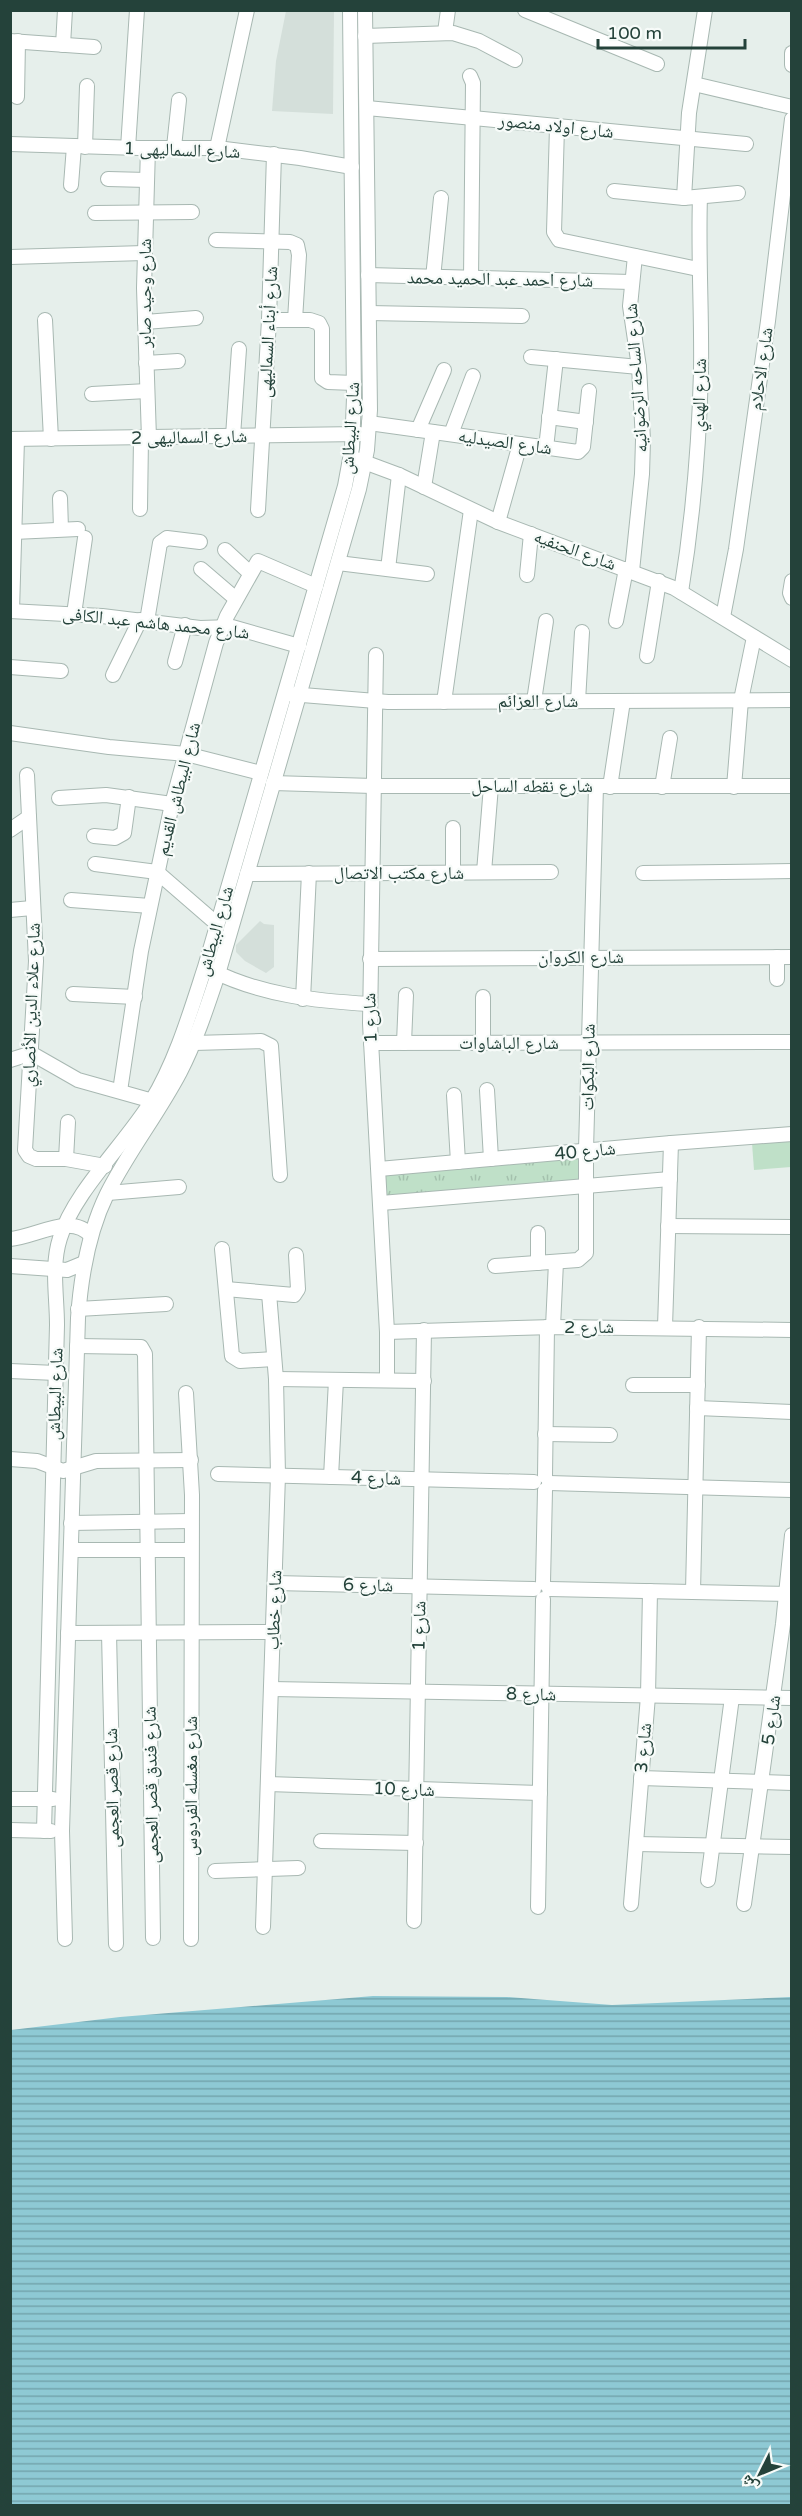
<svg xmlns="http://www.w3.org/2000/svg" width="802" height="2516" viewBox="0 0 802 2516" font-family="'Varela Round','Noto Naskh Arabic',sans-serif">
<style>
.built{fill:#d4dfda}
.grass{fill:url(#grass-tufts)}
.pitch{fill:#bfe0c8}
.water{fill:url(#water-rules)}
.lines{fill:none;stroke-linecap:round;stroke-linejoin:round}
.minor-casing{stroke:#a8b8b2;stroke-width:16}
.minor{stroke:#fff;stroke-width:14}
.labels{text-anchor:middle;stroke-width:4.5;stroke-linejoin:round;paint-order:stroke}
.street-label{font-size:18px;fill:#24423a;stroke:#f7fbf9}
</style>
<defs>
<pattern id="grass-tufts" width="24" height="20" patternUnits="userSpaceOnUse" patternTransform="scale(1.5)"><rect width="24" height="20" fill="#bfe0c8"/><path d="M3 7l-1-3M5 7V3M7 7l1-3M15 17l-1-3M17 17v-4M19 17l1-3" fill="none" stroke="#a4c1ad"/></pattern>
<pattern id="water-rules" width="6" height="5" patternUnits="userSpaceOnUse" patternTransform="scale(1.5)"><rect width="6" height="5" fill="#8ec9d4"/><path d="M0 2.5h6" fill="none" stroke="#74a5ad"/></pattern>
</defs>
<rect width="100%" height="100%" fill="#e6efeb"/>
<!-- built -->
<g class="built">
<polygon points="286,11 334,11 333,114 272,111 276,61"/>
<polygon points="260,921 264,924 274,925 274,967 266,973 245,961 236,952 236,945"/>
</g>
<!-- grass -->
<polygon class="grass" points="580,1154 580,1182 387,1199 385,1172"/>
<!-- pitch -->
<polygon class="pitch" points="791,1140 791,1167 754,1170 752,1143"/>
<!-- water -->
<polygon class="water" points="373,1996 507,1997 612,2005 791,1997 791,2505 11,2505 11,2030 120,2017"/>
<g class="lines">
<!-- minor casing -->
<g class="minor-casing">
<g id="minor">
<polyline points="525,10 657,64"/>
<polyline points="445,32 448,10"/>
<polyline points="365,36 453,33 479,41 515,60"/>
<polyline points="10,41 94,47"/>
<polyline points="63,45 65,10"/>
<polyline points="792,53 792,65"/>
<polyline points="470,76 473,83 471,279"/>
<polyline points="694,84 792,107"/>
<polyline points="17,97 18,41"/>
<polyline points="367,108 746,144"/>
<polyline points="557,127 554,232 559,240 698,269"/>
<polyline points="10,144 139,148 217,148 300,158 352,167"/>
<polyline points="85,147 87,86"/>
<polyline points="174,147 179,100"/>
<polyline points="128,148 137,10"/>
<polyline points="148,148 144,288 149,438"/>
<polyline points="217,148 247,10"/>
<polyline points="108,179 147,180"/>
<polyline points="71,185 74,146"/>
<polyline points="614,191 684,198 738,193"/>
<polyline points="684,198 689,113 705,10"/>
<polyline points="95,213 192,212"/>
<polyline points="216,240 290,242 297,245 299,255 295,320"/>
<polyline points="10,257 144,253"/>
<polyline points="368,275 631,282"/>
<polyline points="433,278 441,198"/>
<polyline points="369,313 522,316"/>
<polyline points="45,320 51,439"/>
<polyline points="269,320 310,320 319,323 322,329 322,378 328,382 354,383"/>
<polyline points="145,322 196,318"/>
<polyline points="531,357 639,367"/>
<polyline points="146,363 178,361"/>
<polyline points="92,394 147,391"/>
<polyline points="549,417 586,422"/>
<polyline points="369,423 578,452 583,447 589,391"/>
<polyline points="418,430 444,370"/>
<polyline points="451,434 473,376"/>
<polyline points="233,436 239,349"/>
<polyline points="10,439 360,434"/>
<polyline points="546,448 556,359"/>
<polyline points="356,459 399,475 498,522 674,588 792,660"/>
<polyline points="424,487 433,432"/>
<polyline points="60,498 61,529"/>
<polyline points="140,509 141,438"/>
<polyline points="258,510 269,320 274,154"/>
<polyline points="498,522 520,444"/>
<polyline points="14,532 78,529"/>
<polyline points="225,550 250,573"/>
<polyline points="338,563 427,574"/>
<polyline points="201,569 236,599"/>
<polyline points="388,569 399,475"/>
<polyline points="632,571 642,474 643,440 639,367 630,306 635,256"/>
<polyline points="527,575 531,534"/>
<polyline points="792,581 790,593 792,598"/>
<path d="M681,592c12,-73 18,-146 20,-220 1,-58 -3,-116 -1,-175"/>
<polyline points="10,611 102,616 200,628 232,627 299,646"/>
<polyline points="12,611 17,439"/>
<polyline points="74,614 85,538"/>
<polyline points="723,617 736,549 768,321 792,119"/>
<polyline points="147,621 160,543 167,538 200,542"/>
<polyline points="616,621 626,569"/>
<polyline points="376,655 370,1023 387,1332 387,1380"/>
<polyline points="647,656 659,581"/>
<polyline points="175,662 185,625"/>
<polyline points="10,667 61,671"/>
<polyline points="113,675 140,620"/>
<polyline points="290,694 388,702 792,700"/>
<polyline points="534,701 546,621"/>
<polyline points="578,701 582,632"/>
<polyline points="444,702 471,510"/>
<polyline points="10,733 109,747 186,754 261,773"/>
<polyline points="27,775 36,961 25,1150 29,1156 36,1159 66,1159 105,1166"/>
<polyline points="273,783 373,786 792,786"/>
<polyline points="610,787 623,701"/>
<polyline points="662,787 670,738"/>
<polyline points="734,787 741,700 754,637"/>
<polyline points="59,798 106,795 172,804"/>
<polyline points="10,830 29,817"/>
<polyline points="94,836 115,838 124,833 129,797"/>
<polyline points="95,864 157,872 217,924"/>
<polyline points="453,872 453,828"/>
<polyline points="484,872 491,786"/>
<polyline points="643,873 792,871"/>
<polyline points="247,874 551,872"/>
<polyline points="71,900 150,906"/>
<polyline points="10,910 32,908"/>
<polyline points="777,957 777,979"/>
<polyline points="370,959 792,957"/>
<path d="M211,970c50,25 104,31 159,34"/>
<polyline points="73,994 135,997"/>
<polyline points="483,997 483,1043"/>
<polyline points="303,999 309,873"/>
<polyline points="194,1043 261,1041 271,1046 280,1175"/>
<polyline points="371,1043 792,1042"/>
<polyline points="404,1043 406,995"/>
<polyline points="10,1060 26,1055 36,1056 78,1080 160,1103"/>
<polyline points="487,1090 491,1159"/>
<polyline points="120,1091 141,951 172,804 216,643 227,616 258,561 316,586"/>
<polyline points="454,1095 458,1162"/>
<polyline points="66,1159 68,1122"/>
<polyline points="379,1169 671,1143 792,1134"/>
<polyline points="108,1193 179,1187"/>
<polyline points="381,1203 670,1179"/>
<polyline points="668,1226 792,1227"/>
<polyline points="538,1233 538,1263"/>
<path d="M10,1239c26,-2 62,-27 81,-3"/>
<polyline points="222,1249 232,1356 240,1361 274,1359"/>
<polyline points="10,1266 67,1270 84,1263"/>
<polyline points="495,1266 578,1260 586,1253 586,1150 596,786"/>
<polyline points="226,1289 294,1295 298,1289 296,1255"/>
<polyline points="78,1309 166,1304"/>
<polyline points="553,1327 556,1262"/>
<polyline points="665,1327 671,1143"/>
<polyline points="387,1332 553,1327 792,1330"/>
<polyline points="77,1346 141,1347 145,1354 153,1938"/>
<polyline points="10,1371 56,1373"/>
<polyline points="276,1379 424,1381"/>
<polyline points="633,1385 698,1385"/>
<polyline points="186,1393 192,1495 191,1939"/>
<polyline points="697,1408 792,1412"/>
<polyline points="545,1434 610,1435"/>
<polyline points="10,1459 37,1461 63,1471 96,1461 191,1460"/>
<polyline points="218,1474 534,1482"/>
<polyline points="545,1476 547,1327"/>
<polyline points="331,1477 336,1380"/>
<polyline points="549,1483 792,1490"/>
<polyline points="71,1523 191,1521"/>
<polyline points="71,1550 191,1550"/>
<polyline points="275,1583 534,1589"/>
<polyline points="543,1583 545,1490"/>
<polyline points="549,1589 792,1594"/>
<polyline points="693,1592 699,1327"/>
<polyline points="68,1633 273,1632"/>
<polyline points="109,1633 116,1944"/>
<polyline points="271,1689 792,1698"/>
<polyline points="641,1778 792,1783"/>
<polyline points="268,1784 540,1793"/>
<polyline points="10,1799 53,1799"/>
<polyline points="10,1830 51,1831"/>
<path d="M44,1831l13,-506c0,-29 -6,-59 3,-87 14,-46 64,-93 91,-136 25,-41 39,-89 54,-135l140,-481 7,-38 2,-50 -4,-388"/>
<polyline points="321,1841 416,1843"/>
<polyline points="636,1844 792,1847"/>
<polyline points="215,1871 298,1868"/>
<polyline points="708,1880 732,1697"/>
<polyline points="631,1904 648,1696 650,1591"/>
<polyline points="744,1904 783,1624 792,1535"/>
<polyline points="538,1907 543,1599"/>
<polyline points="414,1921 424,1330"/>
<polyline points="263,1927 278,1475 276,1379 269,1293"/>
<path d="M65,1939l-3,-108 16,-513c3,-43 10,-85 29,-124 21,-42 51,-80 73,-122 16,-31 27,-65 38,-98l141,-485 8,-39 3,-40 -5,-400"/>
</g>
</g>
<!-- minor -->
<use href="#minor" class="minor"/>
</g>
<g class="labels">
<!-- street labels -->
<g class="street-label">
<text transform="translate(556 126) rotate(6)" y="6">شارع اولاد منصور</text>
<text transform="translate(182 150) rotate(2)" y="6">شارع السماليهى 1</text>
<text transform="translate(500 279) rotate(1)" y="6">شارع احمد عبد الحميد محمد</text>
<text transform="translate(145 293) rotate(-90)" y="6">شارع وحيد صابر</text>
<text transform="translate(268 332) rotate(-87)" y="6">شارع أبناء السماليهى</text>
<text transform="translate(761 369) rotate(-82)" y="6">شارع الاحلام</text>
<text transform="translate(636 378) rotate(-94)" y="6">شارع الساحه الرضوانيه</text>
<text transform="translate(699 395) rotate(-88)" y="6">شارع الهدي</text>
<text transform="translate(350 428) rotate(-86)" y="6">شارع البيطاش</text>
<text transform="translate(189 437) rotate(-1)" y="6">شارع السماليهى 2</text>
<text transform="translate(505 442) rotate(8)" y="6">شارع الصيدليه</text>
<text transform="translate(575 550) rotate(20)" y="6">شارع الحنفيه</text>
<text transform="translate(156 623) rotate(6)" y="6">شارع محمد هاشم عبد الكافى</text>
<text x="538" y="707">شارع العزائم</text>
<text x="532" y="792">شارع نقطه الساحل</text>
<text transform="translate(178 789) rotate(-76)" y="6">شارع البيطاش القديم</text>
<text x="399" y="879">شارع مكتب الاتصال</text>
<text transform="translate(215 931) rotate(-74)" y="6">شارع البيطاش</text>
<text x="581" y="963">شارع الكروان</text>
<text transform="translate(31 1005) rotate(-88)" y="6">شارع علاء الدين الأنصاري</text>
<text transform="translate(370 1018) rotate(-92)" y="6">شارع 1</text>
<text x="509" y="1049">شارع الباشاوات</text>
<text transform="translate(588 1067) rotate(-89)" y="6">شارع البكوات</text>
<text transform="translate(585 1151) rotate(-5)" y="6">شارع 40</text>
<text x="589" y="1333">شارع 2</text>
<text transform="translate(55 1394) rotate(-88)" y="6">شارع البيطاش</text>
<text transform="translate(376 1478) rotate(2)" y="6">شارع 4</text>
<text transform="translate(368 1585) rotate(1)" y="6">شارع 6</text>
<text transform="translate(274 1610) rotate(-88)" y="6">شارع خطاب</text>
<text transform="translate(419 1626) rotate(-89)" y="6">شارع 1</text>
<text transform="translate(531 1694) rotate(1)" y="6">شارع 8</text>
<text transform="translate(771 1720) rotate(-82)" y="6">شارع 5</text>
<text transform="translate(643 1748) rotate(-85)" y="6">شارع 3</text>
<text transform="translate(151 1785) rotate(-91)" y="6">شارع فندق قصر العجمى</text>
<text transform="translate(191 1786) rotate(-90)" y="6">شارع مغسله الفردوس</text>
<text transform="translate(112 1788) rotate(-91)" y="6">شارع قصر العجمى</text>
<text transform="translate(404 1789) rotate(2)" y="6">شارع 10</text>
</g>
</g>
<!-- border -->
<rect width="802" height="2516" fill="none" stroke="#24423a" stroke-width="24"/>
<!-- north arrow -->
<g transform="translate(760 2474) rotate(227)" stroke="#f7fbf9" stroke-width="4.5" paint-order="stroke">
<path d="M0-4.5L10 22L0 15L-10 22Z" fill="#24423a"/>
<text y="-9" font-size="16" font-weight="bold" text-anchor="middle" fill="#24423a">ش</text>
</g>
<!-- scale -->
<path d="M598 39v9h147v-9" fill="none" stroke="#24423a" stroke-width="3"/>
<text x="607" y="39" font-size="18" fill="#24423a" stroke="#f7fbf9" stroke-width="4.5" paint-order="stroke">100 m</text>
</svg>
